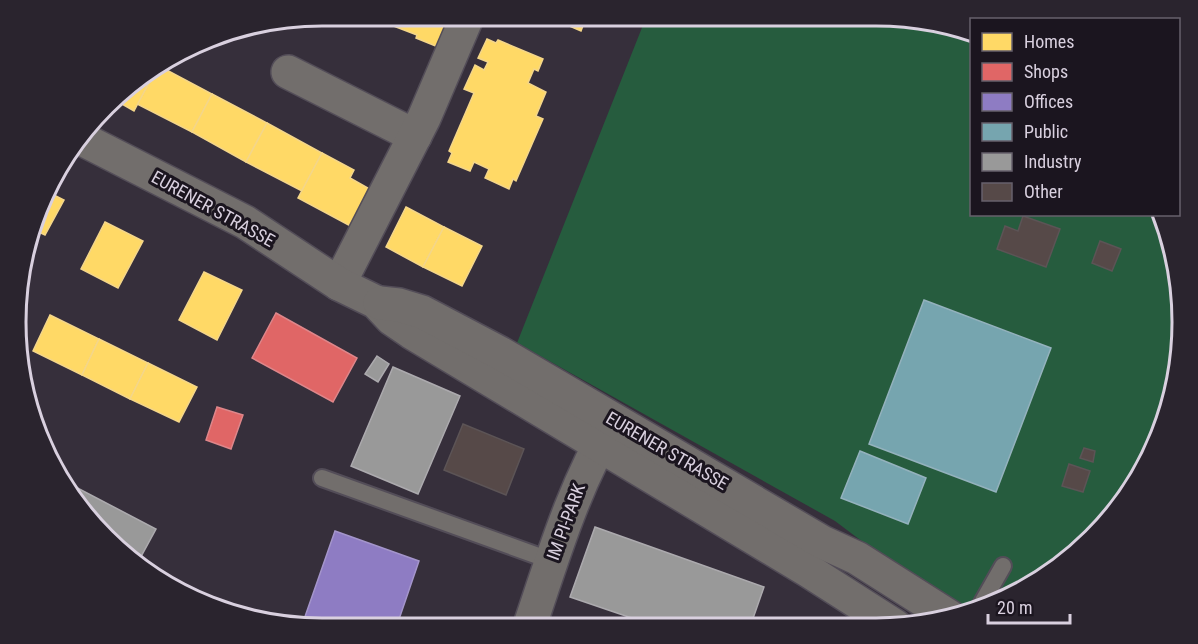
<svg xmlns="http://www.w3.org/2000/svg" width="1198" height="644" viewBox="0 0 1198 644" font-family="'Roboto Condensed',sans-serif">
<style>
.green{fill:#265c3e}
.homes{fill:#ffd966;stroke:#f4d68a;stroke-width:1.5}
.shops{fill:#e06666;stroke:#de868a;stroke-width:1.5}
.offices{fill:#8e7cc3;stroke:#a495cb;stroke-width:1.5}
.public{fill:#76a5af;stroke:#94b2bd;stroke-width:1.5}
.industry{fill:#999;stroke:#acaaae;stroke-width:1.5}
.building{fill:#564948;stroke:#5c5456;stroke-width:1.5}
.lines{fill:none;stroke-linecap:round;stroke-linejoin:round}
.service-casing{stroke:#534d58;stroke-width:20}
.minor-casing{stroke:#534d58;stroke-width:36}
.tertiary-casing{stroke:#534d58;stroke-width:36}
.service{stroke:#726e6c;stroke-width:16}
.minor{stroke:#726e6c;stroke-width:33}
.tertiary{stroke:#726e6c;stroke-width:33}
.labels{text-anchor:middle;stroke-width:6;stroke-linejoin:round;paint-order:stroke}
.street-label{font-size:18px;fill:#d9d0df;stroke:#1b151f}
.rim{fill:none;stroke:#d9d0df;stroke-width:3}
</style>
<rect width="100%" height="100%" fill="#362f3b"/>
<!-- green -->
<polygon class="green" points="647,15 896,16 956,26 971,32 972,214 1159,215 1172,242 1180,362 1142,475 1107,525 1047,577 993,606 967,613 892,564 835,521 517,343"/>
<!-- homes -->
<g class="homes">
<polygon points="374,15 456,15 443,49 416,38 417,35 391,25 392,22"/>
<polygon points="544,15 587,15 581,31"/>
<polygon points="487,39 496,43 498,40 543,59 538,71 534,69 528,83 546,92 536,116 543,119 516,181 513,179 509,189 485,178 489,169 474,162 470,171 448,162 452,153 449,151 474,93 464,89 475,65 484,70 488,62 478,58"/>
<polygon points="159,66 212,94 192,132 137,104"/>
<polygon points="157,67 134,111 115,100 135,79"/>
<polygon points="212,94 267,123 246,162 192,132"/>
<polygon points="267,123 322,153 302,191 246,162"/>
<polygon points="322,153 354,170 350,178 375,192 356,229 298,198"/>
<polygon points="48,192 64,200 45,235 32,229"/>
<polygon points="406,207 444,227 423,267 386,247"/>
<polygon points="105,222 143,241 118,288 81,269"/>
<polygon points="444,227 482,246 462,286 423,267"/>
<polygon points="204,272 242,290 217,340 179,320"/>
<polygon points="50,315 99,339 82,375 33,351"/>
<polygon points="99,339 148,363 130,399 82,375"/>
<polygon points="148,363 197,387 179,422 130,399"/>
</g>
<!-- shops -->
<g class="shops">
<polygon points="276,313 357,358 333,402 252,358"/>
<polygon points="217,407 243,415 231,449 206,440"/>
</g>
<!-- offices -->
<polygon class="offices" points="335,531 419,561 396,628 301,628"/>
<!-- public -->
<g class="public">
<polygon points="924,300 1051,348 996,492 869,444"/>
<polygon points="860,451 926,478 908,524 841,498"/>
</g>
<!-- industry -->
<g class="industry">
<polygon points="377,356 389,364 378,382 365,374"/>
<polygon points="393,367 460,396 418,494 351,466"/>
<polygon points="64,481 156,529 138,562 91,525"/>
<polygon points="595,527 764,587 750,627 658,627 570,597"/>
</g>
<!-- building -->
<g class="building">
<polygon points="1023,216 1060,229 1046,267 997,249 1005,226 1018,231"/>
<polygon points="1100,241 1121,249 1112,271 1092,263"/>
<polygon points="463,424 524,449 506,495 444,470"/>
<polygon points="1084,448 1095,451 1093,462 1080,458"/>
<polygon points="1069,464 1090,471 1083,492 1062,486"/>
</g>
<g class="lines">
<!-- service casing -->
<g class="service-casing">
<g id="service">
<polyline points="322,478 552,561"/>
<polyline points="978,610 1003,566"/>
</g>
</g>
<!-- minor casing -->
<g class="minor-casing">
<g id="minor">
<polyline points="288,72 415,136"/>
<polyline points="339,284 424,118 468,15"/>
<path d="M529,628c24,-71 45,-143 84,-207"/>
</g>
</g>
<!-- tertiary casing -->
<g class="tertiary-casing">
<g id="tertiary">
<polyline points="80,138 245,222 339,284 376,302 392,319 411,332 809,571 895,626"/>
<polyline points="380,303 399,305 422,312 500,353 822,542 857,558 950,617"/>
</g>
</g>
<!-- service -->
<use href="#service" class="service"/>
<!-- minor -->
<use href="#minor" class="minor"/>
<!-- tertiary -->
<use href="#tertiary" class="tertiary"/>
</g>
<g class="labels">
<!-- street labels -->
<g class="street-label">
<text transform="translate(213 209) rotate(29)" y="6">EURENER STRASSE</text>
<text transform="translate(667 451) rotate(30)" y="6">EURENER STRASSE</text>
<text transform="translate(566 522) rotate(-70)" y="6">IM PI-PARK</text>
</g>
</g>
<!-- crop -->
<path d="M0 0H1198V644H0ZM322 26H876A296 296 0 0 1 1172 322V322A296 296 0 0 1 876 618H322A296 296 0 0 1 26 322V322A296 296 0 0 1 322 26Z" fill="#2a242e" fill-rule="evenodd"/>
<path class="rim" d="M322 26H876A296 296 0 0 1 1172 322V322A296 296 0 0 1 876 618H322A296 296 0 0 1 26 322V322A296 296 0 0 1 322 26Z"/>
<!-- legend -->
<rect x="970" y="18" width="210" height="198" fill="#1b151f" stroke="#67606c" stroke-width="1.5"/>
<rect x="982" y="33" width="30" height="18" fill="#ffd966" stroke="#67606c" stroke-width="1.5"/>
<text x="1024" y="48" font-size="18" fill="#d9d0df">Homes</text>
<rect x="982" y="63" width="30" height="18" fill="#e06666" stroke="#67606c" stroke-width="1.5"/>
<text x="1024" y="78" font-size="18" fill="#d9d0df">Shops</text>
<rect x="982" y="93" width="30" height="18" fill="#8e7cc3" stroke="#67606c" stroke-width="1.5"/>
<text x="1024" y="108" font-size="18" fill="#d9d0df">Offices</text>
<rect x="982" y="123" width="30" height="18" fill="#76a5af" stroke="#67606c" stroke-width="1.5"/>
<text x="1024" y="138" font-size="18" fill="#d9d0df">Public</text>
<rect x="982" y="153" width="30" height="18" fill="#999999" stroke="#67606c" stroke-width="1.5"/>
<text x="1024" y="168" font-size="18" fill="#d9d0df">Industry</text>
<rect x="982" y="183" width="30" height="18" fill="#564948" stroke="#67606c" stroke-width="1.5"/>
<text x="1024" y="198" font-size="18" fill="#d9d0df">Other</text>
<!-- scale -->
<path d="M988 614v9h82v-9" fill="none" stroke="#d9d0df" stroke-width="3"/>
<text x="997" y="614" font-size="18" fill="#d9d0df" stroke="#1b151f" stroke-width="4.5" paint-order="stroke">20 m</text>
</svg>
